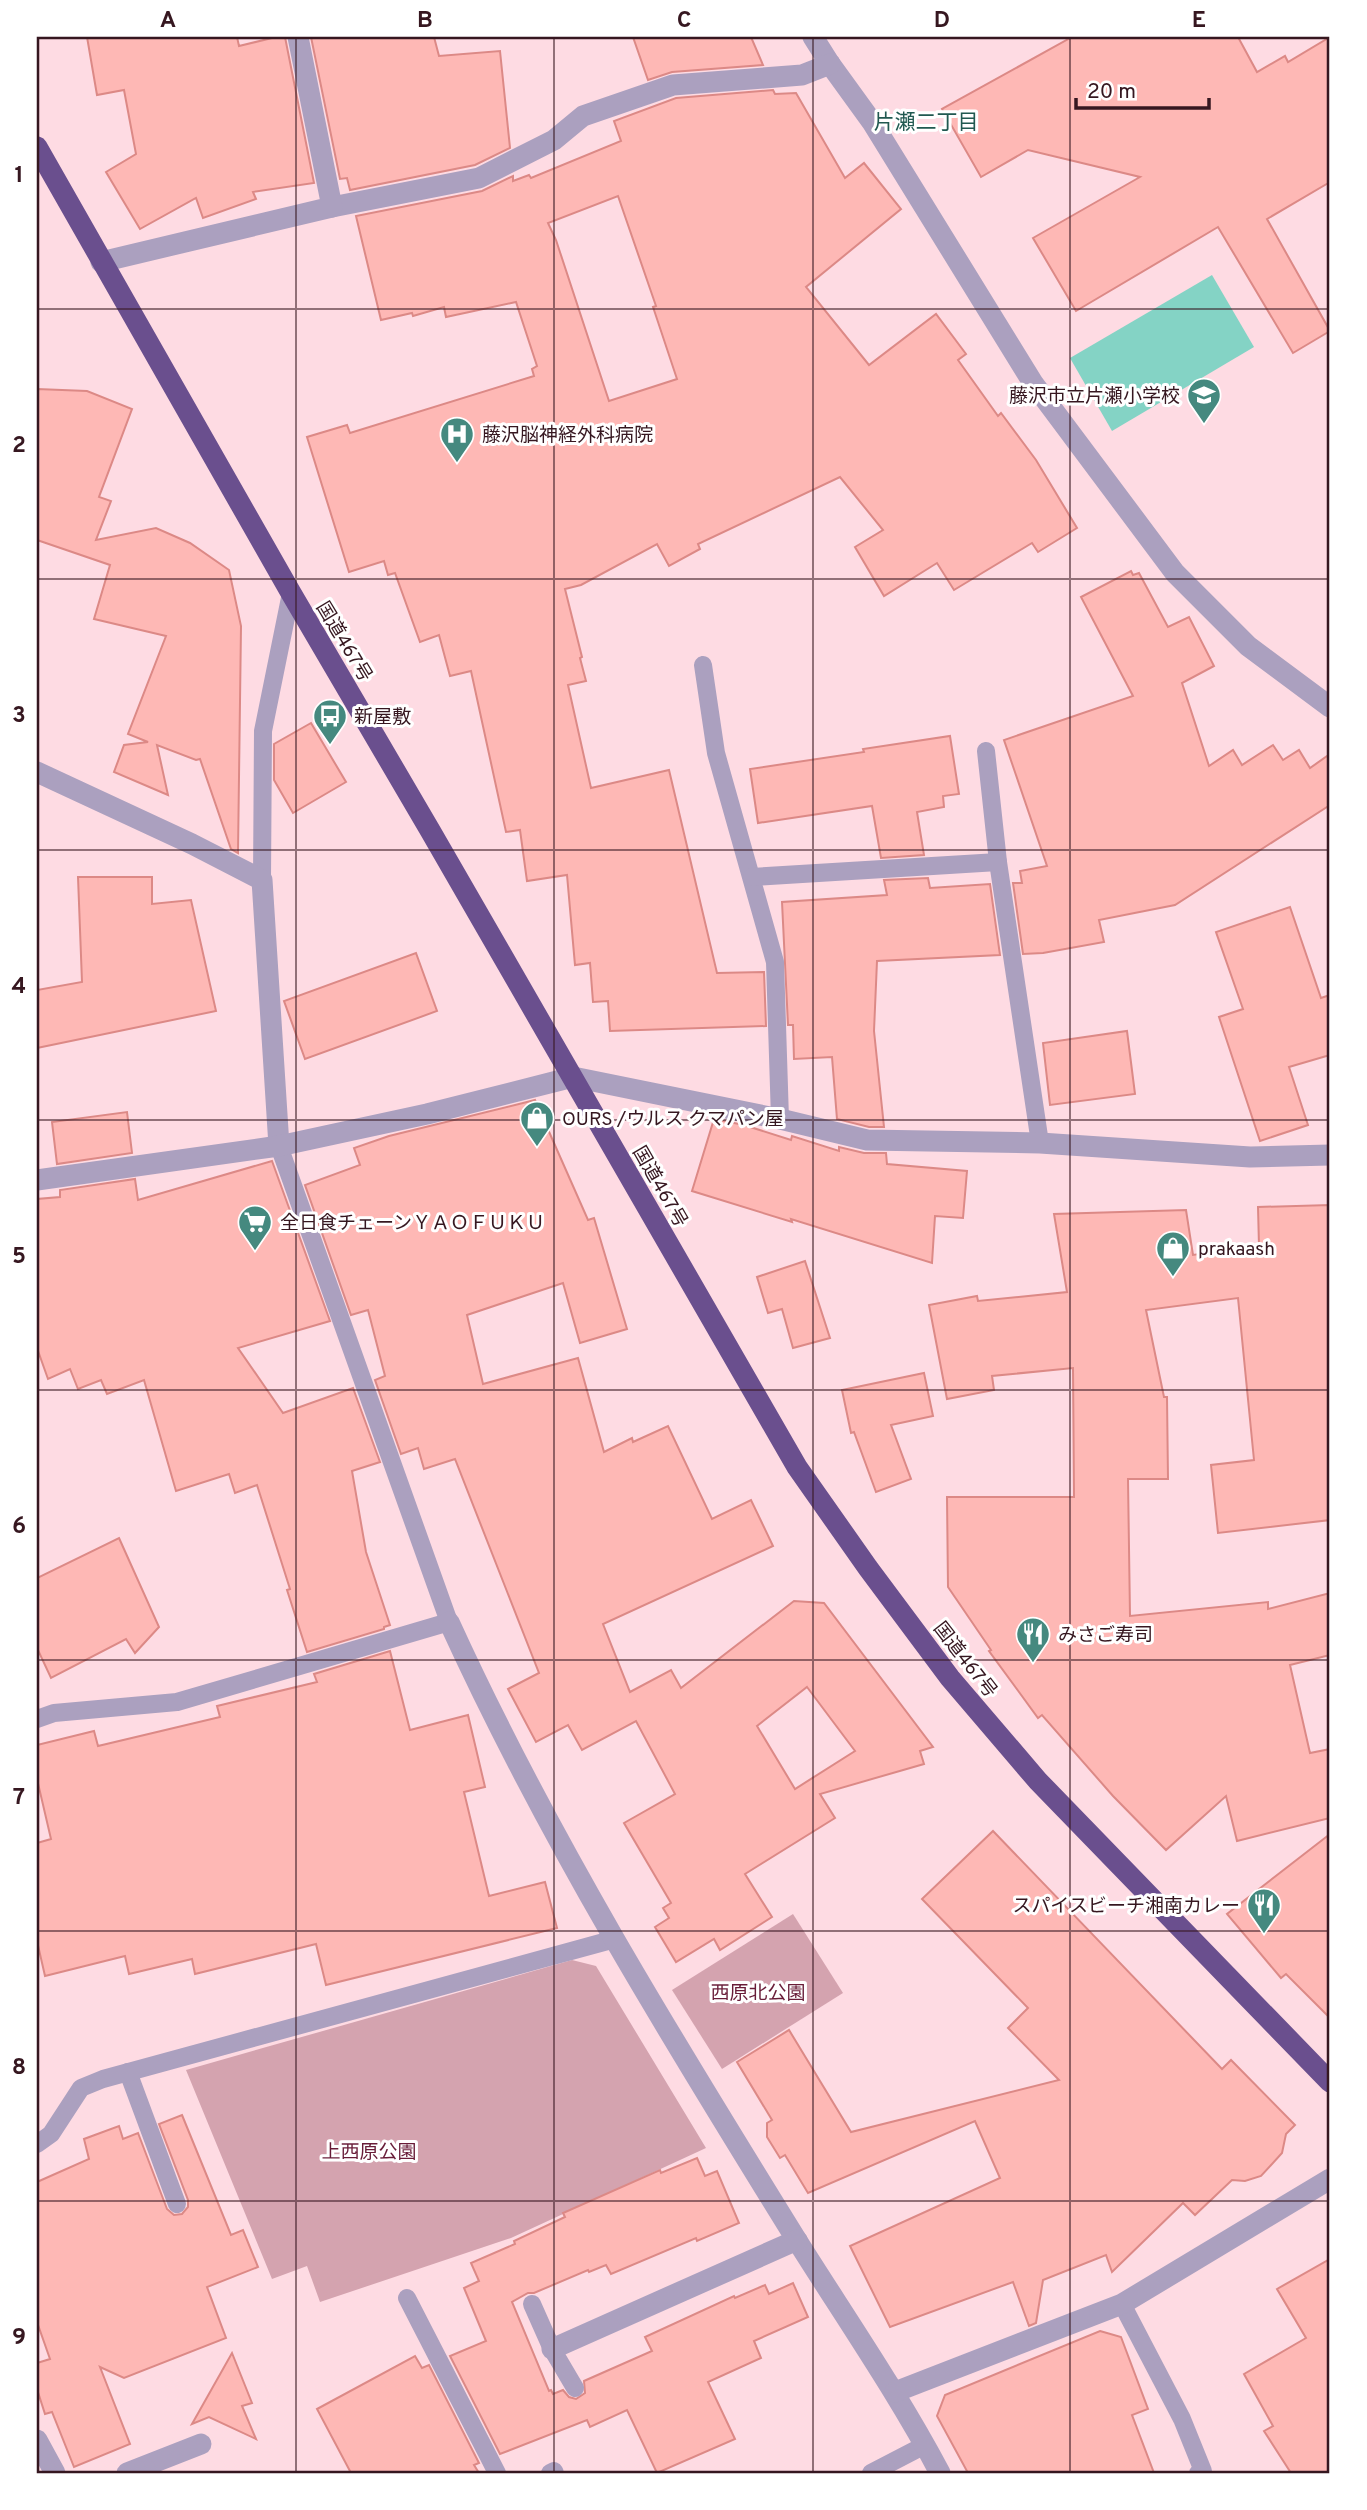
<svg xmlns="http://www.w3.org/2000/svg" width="1367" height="2510" viewBox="0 0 1367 2510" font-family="Overpass,'Noto Sans JP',sans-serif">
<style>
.green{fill:#d4a3af}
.water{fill:#84d3c5}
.building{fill:#feb8b5;stroke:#dc8986;stroke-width:2;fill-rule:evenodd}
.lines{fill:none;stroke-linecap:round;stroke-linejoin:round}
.lane{stroke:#aba0bf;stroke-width:18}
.street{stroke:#aba0bf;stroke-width:21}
.highway{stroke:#6a4f8e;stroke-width:21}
.grid{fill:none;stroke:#361720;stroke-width:2;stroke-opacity:0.55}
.labels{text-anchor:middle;stroke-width:6;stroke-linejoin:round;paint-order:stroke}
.poi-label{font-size:19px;fill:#361720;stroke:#fff;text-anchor:start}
.street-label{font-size:19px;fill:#361720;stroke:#fff}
.park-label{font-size:19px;fill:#681c38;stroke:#fff}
.neighbourhood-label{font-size:21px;fill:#215951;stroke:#fff}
.neatline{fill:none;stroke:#361720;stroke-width:2.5}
.grid-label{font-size:23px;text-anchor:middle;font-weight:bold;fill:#361720}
</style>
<rect width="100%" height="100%" fill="#fedbe3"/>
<!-- green -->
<g class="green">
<polygon points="793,1914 843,1993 722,2069 672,1990"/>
<polygon points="572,1960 596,1966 706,2148 511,2238 320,2302 307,2266 272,2279 186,2070"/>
</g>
<!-- water -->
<polygon class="water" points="1212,275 1254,347 1112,431 1070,358"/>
<!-- building -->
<g class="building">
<polygon points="87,37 237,37 239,46 276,37 285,37 314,183 253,192 256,199 203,218 196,198 140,229 106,172 136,154 124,90 97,95"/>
<polygon points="311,37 434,37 439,56 500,51 510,148 475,165 350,190 347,178 340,179"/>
<polygon points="633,37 751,37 763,65 672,72 648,80"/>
<polygon points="1072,37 1238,37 1257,72 1285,56 1288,62 1330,37 1330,182 1267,219 1330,331 1293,353 1218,227 1076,311 1033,238 1140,177 1028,150 981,177 942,109"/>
<path d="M773,90l2,4 21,-1 49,85 19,-15 37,46 -95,78 63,78 67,-51 30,40 -8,6 40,56 3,-3 35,47 41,68 -39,24 -6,-9 -78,47 -17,-27 -53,33 -29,-49 28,-17 -43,-53 -142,67 2,5 -31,17 -12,-22 -76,41 -16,4 17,68 -2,1 6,23 -18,4 23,103 78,-18 48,203 47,-1 2,54 -156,5 -2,-30 -15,1 -3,-39 -15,2 -8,-90 -40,6 -7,-51 -14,2 -35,-161 -21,5 -11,-41 -19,7 -25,-69 -7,2 -4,-14 -35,11 -42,-135 40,-12 3,8 184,-57 -2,-7 5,-3 -21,-64 -70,15 -2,-10 -31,9 -1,-3 -31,7 -25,-104 126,-25 31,-15v5l16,-6 2,3 90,-37 -7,-20 62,-23zM618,196l38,110 -3,1 24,72 -68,22 -53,-161 -8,-17z"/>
<polygon points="37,389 87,391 132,409 99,497 111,501 96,540 156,528 190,543 229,570 241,626 238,853 231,849 200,759 196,760 157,745 168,795 114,772 124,745 148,742 128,734 166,636 94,619 110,565 37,540"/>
<polygon points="1131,571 1133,575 1139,573 1168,627 1189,617 1214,666 1182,683 1209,766 1233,750 1242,765 1273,745 1283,760 1299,750 1310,768 1330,754 1330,805 1175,905 1099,920 1104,942 1043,953 1023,954 1013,883 1022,883 1020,871 1047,866 1004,740 1133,696 1081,597"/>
<polygon points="311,723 346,782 293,813 274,780 274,744"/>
<polygon points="950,736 959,794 943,796 944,807 917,812 924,855 881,858 872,806 758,823 750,769 864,752 863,749"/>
<polygon points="78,877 152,877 152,904 191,900 216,1011 37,1048 37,990 82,982"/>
<polygon points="928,878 930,888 990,884 1000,955 877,961 874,1031 884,1127 869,1127 837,1119 832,1057 794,1059 793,1025 788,1025 782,902 887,895 884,880"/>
<polygon points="1290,907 1321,998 1330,995 1330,1055 1289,1067 1308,1125 1260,1141 1219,1017 1243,1009 1216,932"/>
<polygon points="416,953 437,1011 305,1059 284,1001"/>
<polygon points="1127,1031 1135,1094 1050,1105 1043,1043"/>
<path d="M535,1100l53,120 6,-2 33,111 -47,14 -17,-60 -96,32 16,69 95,-26 26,94 28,-14 1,4 35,-16 44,93 39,-19 22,46 -170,78 27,68 41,-22 10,18 113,-87 30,2 109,144 -13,4 4,13 -104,30 15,24 -90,56 27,43 -52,33 -6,-11 -38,23 -21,-35 14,-9 -6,-10 8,-5 -47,-80 51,-29 -39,-73 -54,29 -14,-25 -32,17 -28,-53 31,-16 -84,-214 -31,10 -6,-21 -17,6 -26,-74 10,-4 -17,-66 -17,5 -46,-130 55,-20 -6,-17 35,-12zM807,1687l48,64 -60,38 -38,-63z"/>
<polygon points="127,1112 132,1153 57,1164 52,1122"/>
<polygon points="714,1119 744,1125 791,1140 792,1136 839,1151 839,1147 864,1153 886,1153 887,1164 967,1171 963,1218 935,1216 932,1263 791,1219 792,1222 692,1191"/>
<polygon points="272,1161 330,1321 238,1348 283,1413 353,1388 380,1462 352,1471 366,1552 390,1625 384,1627 384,1629 307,1652 287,1590 290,1589 257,1485 235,1493 229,1474 176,1491 144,1380 107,1394 101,1380 78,1389 70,1369 48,1379 37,1348 37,1199 60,1197 60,1190 135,1179 138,1200"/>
<polygon points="1330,1205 1330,1520 1218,1533 1211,1465 1254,1460 1238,1298 1146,1310 1164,1397 1167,1397 1168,1479 1128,1479 1130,1616 1268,1602 1268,1609 1330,1593 1330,1655 1290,1665 1310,1753 1330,1749 1330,1818 1237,1841 1226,1796 1166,1850 1113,1796 1042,1715 1038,1718 989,1651 991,1650 948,1587 947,1497 1074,1497 1073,1368 992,1376 994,1390 947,1399 929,1305 977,1296 978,1301 1067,1292 1054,1214 1186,1210 1193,1255 1259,1246 1258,1207"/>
<polygon points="805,1261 830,1338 793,1348 782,1309 768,1313 757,1277"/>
<polygon points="924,1373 933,1416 891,1425 911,1479 876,1492 854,1432 851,1433 842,1390"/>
<polygon points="119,1538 159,1627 135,1653 126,1639 51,1678 37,1648 37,1578"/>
<polygon points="390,1651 410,1730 468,1715 485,1787 464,1792 489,1896 545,1882 557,1928 326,1985 316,1944 195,1974 192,1959 129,1974 125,1956 45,1976 37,1941 37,1843 51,1839 37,1779 37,1745 94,1731 98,1746 220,1717 217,1706 317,1682 314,1674"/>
<polygon points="993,1831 1222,2069 1231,2060 1295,2125 1286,2134 1282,2153 1261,2176 1245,2181 1232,2180 1195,2215 1183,2203 1112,2272 1106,2255 1043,2280 1036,2323 1029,2326 1013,2282 890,2327 850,2246 1000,2178 975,2121 808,2193 785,2155 780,2158 767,2137 767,2123 772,2120 737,2062 789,2030 851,2132 1059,2080 1008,2028 1028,2008 922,1899"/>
<polygon points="1330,1834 1330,2018 1286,1974 1281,1978 1227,1914"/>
<polygon points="182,2115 231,2235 243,2230 258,2267 207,2287 226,2338 124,2378 100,2367 130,2444 74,2467 52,2412 45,2414 37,2389 37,2363 50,2359 37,2322 37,2182 89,2159 84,2139 119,2126 123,2139 138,2133 167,2209 174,2215 182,2214 188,2207 188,2200 159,2124"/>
<polygon points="697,2158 705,2176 717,2171 739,2223 697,2241 696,2238 611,2274 606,2265 589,2272 588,2270 534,2293 528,2293 512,2302 549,2391 551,2390 553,2394 563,2390 569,2397 576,2399 585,2393 584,2381 652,2351 645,2337 734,2296 735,2298 765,2285 769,2294 793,2283 808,2317 754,2341 761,2358 708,2382 735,2439 657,2473 627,2410 590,2427 587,2420 500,2454 450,2356 486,2341 464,2288 479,2281 471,2263 515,2244 514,2241 565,2217 563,2213 660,2170 661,2173"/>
<polygon points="1330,2259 1330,2473 1291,2473 1264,2431 1273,2426 1244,2374 1306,2338 1277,2289"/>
<polygon points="1100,2331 1121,2337 1148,2409 1132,2415 1154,2473 968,2473 937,2416 945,2395"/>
<polygon points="232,2353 252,2403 242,2406 256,2439 209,2417 192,2424"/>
<polygon points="415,2356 422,2368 429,2365 479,2463 474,2465 479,2473 351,2473 317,2409"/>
</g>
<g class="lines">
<!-- lane -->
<g class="lane">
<polyline points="703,665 716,753 775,962 780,1119"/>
<polyline points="986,751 998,862 1040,1143"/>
<polyline points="752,877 998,862"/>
<polyline points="262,880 263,731 291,593"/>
<polyline points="37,1719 54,1713 177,1702 449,1622 279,1146"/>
<polyline points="128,2072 177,2204"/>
<polyline points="37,2144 51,2134 81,2088 103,2079 615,1939"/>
<polyline points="407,2298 497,2473"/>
<polyline points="532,2304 552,2349 575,2388"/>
<polyline points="1122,2304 1182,2419 1203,2471 1198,2473"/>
<polyline points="550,2473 554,2471 555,2473"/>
<polyline points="871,2473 925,2445"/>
</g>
<!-- street -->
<g class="street">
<polyline points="813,37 830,64 872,122 1033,383 1175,573 1248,646 1330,707"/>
<polyline points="332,207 479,178 554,140 583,116 673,85 802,75 830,64"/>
<polyline points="101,262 332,207 298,37"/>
<polyline points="37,772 192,844 262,880 279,1146"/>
<polyline points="37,1180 279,1146 427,1114 573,1077 780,1119 867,1140 1040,1143 1250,1157 1330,1155"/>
<path d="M449,1622c98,215 223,417 347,617 49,78 101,153 144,234"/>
<polyline points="552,2349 797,2240"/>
<polyline points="895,2392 1122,2304 1330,2179"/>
<polyline points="37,2440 55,2473"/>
<polyline points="127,2473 201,2444"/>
</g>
<!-- highway -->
<polyline class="highway" points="37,147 291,593 431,832 797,1467 868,1568 950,1678 1038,1781 1330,2082"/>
</g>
<!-- grid -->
<path class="grid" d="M296,37v2436M554,37v2436M813,37v2436M1070,37v2436M37,309h1293M37,579h1293M37,850h1293M37,1120h1293M37,1390h1293M37,1660h1293M37,1931h1293M37,2201h1293"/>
<!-- icons -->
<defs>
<g id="school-pin" transform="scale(1.75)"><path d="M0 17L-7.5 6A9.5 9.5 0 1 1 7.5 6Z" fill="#45897f" stroke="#fff"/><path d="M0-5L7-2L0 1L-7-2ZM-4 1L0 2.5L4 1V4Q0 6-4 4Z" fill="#fff"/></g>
<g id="hospital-pin" transform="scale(1.75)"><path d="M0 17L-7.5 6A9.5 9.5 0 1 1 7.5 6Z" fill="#45897f" stroke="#fff"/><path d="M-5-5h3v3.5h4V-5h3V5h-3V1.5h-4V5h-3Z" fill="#fff"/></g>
<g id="bus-pin" transform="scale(1.75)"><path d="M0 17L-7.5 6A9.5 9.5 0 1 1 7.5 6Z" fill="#45897f" stroke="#fff"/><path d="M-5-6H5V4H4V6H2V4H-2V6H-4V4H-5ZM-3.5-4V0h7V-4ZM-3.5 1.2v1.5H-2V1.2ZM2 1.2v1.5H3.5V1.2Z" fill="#fff"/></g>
<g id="shop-pin" transform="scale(1.75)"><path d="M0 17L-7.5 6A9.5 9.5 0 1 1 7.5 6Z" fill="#45897f" stroke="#fff"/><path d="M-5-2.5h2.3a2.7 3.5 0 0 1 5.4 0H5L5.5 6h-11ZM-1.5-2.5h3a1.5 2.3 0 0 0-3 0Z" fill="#fff"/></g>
<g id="supermarket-pin" transform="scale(1.75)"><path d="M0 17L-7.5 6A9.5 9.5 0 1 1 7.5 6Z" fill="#45897f" stroke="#fff"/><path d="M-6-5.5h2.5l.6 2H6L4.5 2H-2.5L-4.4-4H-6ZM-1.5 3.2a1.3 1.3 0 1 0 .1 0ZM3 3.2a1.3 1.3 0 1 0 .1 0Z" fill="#fff"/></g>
<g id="restaurant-pin" transform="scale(1.75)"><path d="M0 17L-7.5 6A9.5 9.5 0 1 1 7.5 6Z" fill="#45897f" stroke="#fff"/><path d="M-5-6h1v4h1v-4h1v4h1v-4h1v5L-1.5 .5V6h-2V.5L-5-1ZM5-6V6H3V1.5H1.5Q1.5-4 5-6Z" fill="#fff"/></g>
</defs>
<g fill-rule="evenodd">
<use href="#school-pin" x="1204" y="395"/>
<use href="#hospital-pin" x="457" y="434"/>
<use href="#bus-pin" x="330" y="716"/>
<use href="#shop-pin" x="537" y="1118"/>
<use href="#supermarket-pin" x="255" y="1222"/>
<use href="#shop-pin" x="1173" y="1248"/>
<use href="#restaurant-pin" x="1033" y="1634"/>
<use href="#restaurant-pin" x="1264" y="1905"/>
</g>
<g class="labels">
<!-- poi labels -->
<g class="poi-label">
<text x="1180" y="402" text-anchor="end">藤沢市立片瀬小学校</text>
<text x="482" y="441">藤沢脳神経外科病院</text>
<text x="354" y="723">新屋敷</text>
<text x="562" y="1125">OURS /ウルス クマパン屋</text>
<text x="280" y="1229">全日食チェーンＹＡＯＦＵＫＵ</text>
<text x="1198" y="1255">prakaash</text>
<text x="1058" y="1641">みさご寿司</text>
<text x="1240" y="1912" text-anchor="end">スパイスビーチ湘南カレー</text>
</g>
<!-- street labels -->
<g class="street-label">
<text transform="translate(345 641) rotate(59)" y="7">国道467号</text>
<text transform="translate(661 1186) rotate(60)" y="7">国道467号</text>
<text transform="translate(966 1659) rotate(52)" y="7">国道467号</text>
</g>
<!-- park labels -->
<g class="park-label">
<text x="758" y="1999">西原北公園</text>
<text x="369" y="2158">上西原公園</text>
</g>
<!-- neighbourhood labels -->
<g class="neighbourhood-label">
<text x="926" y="129">片瀬二丁目</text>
</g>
</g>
<!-- border -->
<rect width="1367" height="2510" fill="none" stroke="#ffffff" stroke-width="77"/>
<!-- scale -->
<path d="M1076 98v10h133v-10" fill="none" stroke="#361720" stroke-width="3.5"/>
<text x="1087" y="98" font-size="21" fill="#361720" stroke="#ffffff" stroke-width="5" paint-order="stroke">20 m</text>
<rect x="38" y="38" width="1290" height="2434" class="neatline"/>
<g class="grid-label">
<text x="168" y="27">A</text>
<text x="425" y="27">B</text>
<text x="684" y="27">C</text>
<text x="942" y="27">D</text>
<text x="1199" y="27">E</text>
<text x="19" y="182">1</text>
<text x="19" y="452">2</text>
<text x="19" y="722">3</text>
<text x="19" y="993">4</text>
<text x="19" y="1263">5</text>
<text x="19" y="1533">6</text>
<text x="19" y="1804">7</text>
<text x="19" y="2074">8</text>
<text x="19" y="2344">9</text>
</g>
</svg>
